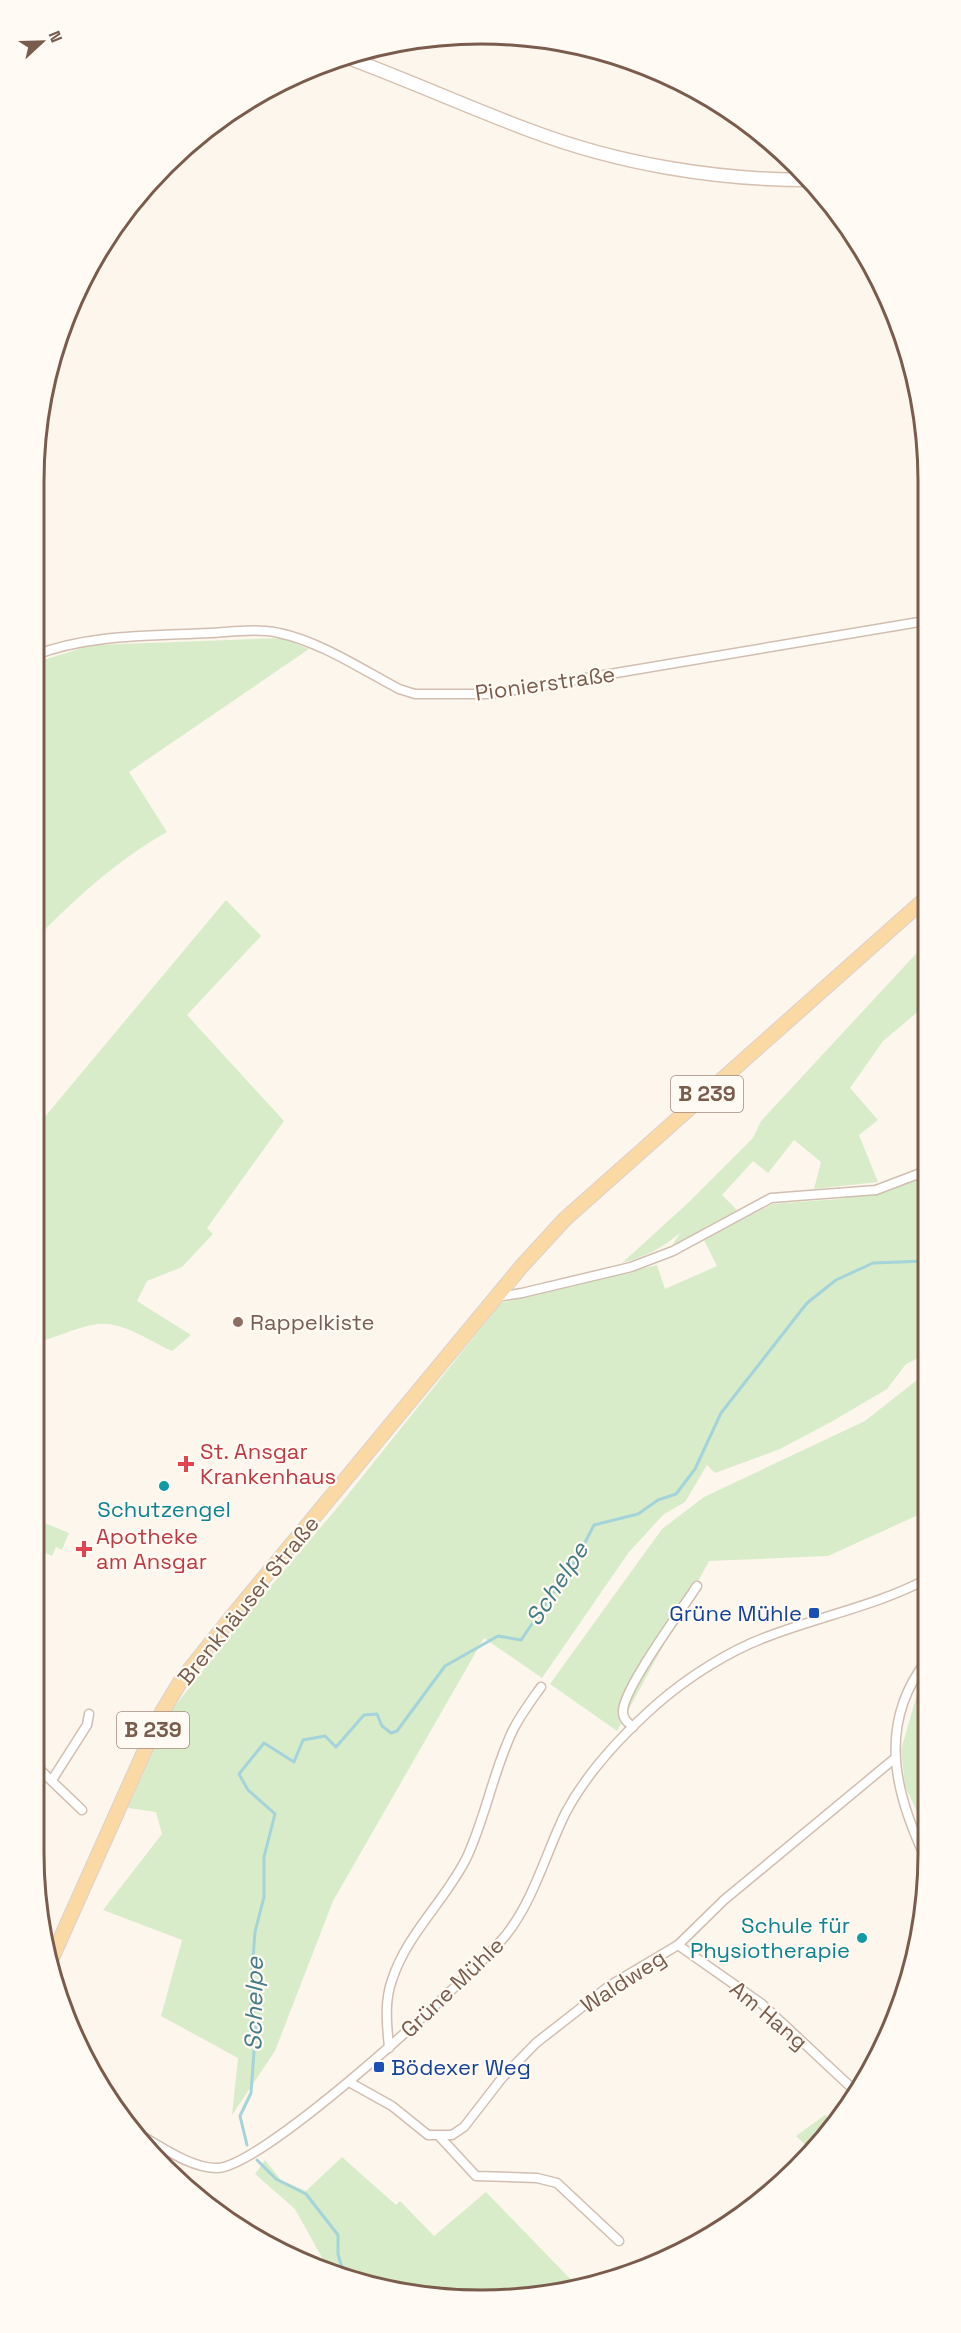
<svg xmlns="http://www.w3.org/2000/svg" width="961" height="2333" viewBox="0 0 961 2333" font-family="'Space Grotesk',sans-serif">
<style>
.green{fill:#d8ecc9}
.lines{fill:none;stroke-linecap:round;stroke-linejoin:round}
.stream{stroke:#a5d3da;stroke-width:3}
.street-casing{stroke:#d1beb0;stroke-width:11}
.secondary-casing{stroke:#d6c0b0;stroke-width:15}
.primary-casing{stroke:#dad1cd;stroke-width:16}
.street{stroke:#fff;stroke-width:8}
.secondary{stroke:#fff;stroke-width:12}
.primary{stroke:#fbd9a5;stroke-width:14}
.education-dot{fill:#8d6e63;stroke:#fffaf3;stroke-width:2}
.health-dot{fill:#e0444e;stroke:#fffaf3;stroke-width:2}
.culture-dot{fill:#0f9aa8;stroke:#fffaf3;stroke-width:2}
.transit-dot{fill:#1a4fb4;stroke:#fffaf3;stroke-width:2}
.labels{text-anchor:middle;stroke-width:4.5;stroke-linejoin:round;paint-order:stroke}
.shield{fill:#fffaf3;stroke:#a28b7f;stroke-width:1.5}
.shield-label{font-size:21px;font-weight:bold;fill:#7a5c4d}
.street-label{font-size:22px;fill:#7a5c4d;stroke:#fffaf3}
.education-label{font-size:22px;fill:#785e54;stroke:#fffaf3;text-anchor:start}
.health-label{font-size:22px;fill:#be3a42;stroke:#fffaf3;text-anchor:start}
.culture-label{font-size:22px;fill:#0d838f;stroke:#fffaf3}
.transit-label{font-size:22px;fill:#164399;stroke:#fffaf3;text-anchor:end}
.water-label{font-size:24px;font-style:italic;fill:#437c86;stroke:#fffaf3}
.rim{fill:none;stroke:#7a5c4d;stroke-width:3}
</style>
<rect width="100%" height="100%" fill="#fdf6ec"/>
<!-- green -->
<g class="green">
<path d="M281,638l28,11 -180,123 38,60c-51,29 -94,68 -134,110v-279l60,-18z"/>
<path d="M226,900l35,36 -74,79 97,106 -77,107 6,6 -31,33 -35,14 -10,20 54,34 -19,16c-23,-10 -49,-30 -75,-27 -21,3 -43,15 -64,19v-221l5,3z"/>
<path d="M926,943v62l-43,36 -33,47 28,32 -19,15 19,47 -64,7 7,-27 -27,-22 -26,33 -15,-12 -31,34 15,15 -66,37 9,-14c-18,15 -35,24 -58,30l66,-60 65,-65 8,-17z"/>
<polygon points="926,1174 927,1354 906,1364 887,1389 831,1422 780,1449 715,1473 707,1465 685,1502 664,1514 629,1552 542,1678 484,1638 333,1901 275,2051 232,2115 238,2058 161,2016 182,1940 103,1910 162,1834 156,1812 128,1808 171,1711 249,1612 342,1502 501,1303 657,1265 665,1289 717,1266 704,1240 772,1204 839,1199 876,1192"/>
<polygon points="927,1372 927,1511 828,1556 709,1561 617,1731 550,1684 662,1529 704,1497 865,1421"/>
<polygon points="33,1518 69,1533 62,1550 56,1547 52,1556 33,1547"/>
<polygon points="920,1684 928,1692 928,1835 905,1786 901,1750"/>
<polygon points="825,2115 836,2124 810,2149 796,2136"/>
<polygon points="342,2157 396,2205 400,2201 434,2236 486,2192 579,2288 568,2291 422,2296 331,2274 295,2209 255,2174 265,2160 281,2180 306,2191"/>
</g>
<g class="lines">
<!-- stream -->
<g class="stream">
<polyline points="247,2145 240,2116 251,2093 256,2024 250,1999 255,1932 264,1897 264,1857 275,1814 248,1790 239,1774 264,1743 294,1762 303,1740 325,1736 336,1747 364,1715 377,1714 382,1726 391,1733 397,1731 445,1666 498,1636 521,1640 577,1558 594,1525 638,1514 658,1500 676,1494 695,1469 721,1413 807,1303 836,1280 873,1263 926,1261"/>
<polyline points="257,2160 276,2179 306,2194 338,2235 338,2254 345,2278"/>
</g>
<!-- street casing -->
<g class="street-casing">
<g id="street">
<path d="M33,656c54,-22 119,-20 177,-23 21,-1 48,-5 69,0 42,9 82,36 120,56l16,5h76l434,-73"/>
<polyline points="497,1297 522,1293 631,1267 673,1251 771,1198 876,1190 926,1171"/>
<polyline points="33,1658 35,1653"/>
<path d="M633,1727c-5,-4 -10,-8 -10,-15 -1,-22 60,-104 74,-126"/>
<polyline points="33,1732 36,1748 33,1753"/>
<polyline points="33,1763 82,1810"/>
<polyline points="52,1780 87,1725 89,1714"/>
<path d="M927,1861c-33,-68 -50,-137 0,-201"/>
<polyline points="678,1945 762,2004 854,2090"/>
<path d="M389,2048c-2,-23 -5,-46 3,-68 15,-46 52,-78 74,-121 20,-42 27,-88 47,-129 8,-16 18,-29 28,-43"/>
<polyline points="349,2082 392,2106 428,2135 452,2135 464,2127 502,2078 536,2043 609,1986 678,1945 724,1900 894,1759"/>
<path d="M131,2130c26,13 57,38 86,38 46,0 254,-191 289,-233 28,-35 40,-83 60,-123 22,-41 56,-77 91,-108 31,-27 73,-54 112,-68 52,-20 109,-31 158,-57"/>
<polyline points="440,2137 476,2176 537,2178 557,2183 619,2241"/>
</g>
</g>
<!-- secondary casing -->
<g class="secondary-casing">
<path id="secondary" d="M343,56c63,23 124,51 186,74 89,34 187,50 281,50"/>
</g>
<!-- primary casing -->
<g class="primary-casing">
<polyline id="primary" points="51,1960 162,1712 182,1679 234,1614 521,1267 565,1219 925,899"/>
</g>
<!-- street -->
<use href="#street" class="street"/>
<!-- secondary -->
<use href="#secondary" class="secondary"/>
<!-- primary -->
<use href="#primary" class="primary"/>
</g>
<!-- markers -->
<circle class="education-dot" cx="238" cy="1322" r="6"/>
<g class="health-dot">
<path d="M183 1455h6v6h6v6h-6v6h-6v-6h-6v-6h6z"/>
<path d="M81 1540h6v6h6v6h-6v6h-6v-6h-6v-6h6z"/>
</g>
<g class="culture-dot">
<circle cx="164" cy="1486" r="6"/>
<circle cx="862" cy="1938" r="6"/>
</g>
<g class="transit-dot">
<rect x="808" y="1607" width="12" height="12" rx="3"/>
<rect x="373" y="2061" width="12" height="12" rx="3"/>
</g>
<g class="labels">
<!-- shield labels -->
<g class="shield">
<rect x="671" y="1076" width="72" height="36" rx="4.5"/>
<rect x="117" y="1712" width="72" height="36" rx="4.5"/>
</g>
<g class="shield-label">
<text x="707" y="1101">B 239</text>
<text x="153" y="1737">B 239</text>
</g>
<!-- street labels -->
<g class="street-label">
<text transform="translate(545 683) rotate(-8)" y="8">Pionierstraße</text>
<text transform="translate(248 1600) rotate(-51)" y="8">Brenkhäuser Straße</text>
<text transform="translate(623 1981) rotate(-33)" y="8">Waldweg</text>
<text transform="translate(452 1987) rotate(-44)" y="8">Grüne Mühle</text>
<text transform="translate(769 2015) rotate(40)" y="8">Am Hang</text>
</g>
<!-- education labels -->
<g class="education-label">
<text x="250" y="1330">Rappelkiste</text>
</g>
<!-- health labels -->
<g class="health-label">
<text x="200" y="1459">St. Ansgar<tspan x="200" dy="25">Krankenhaus</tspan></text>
<text x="96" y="1544">Apotheke<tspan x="96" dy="25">am Ansgar</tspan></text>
</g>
<!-- culture labels -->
<g class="culture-label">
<text x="164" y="1517">Schutzengel</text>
<text x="850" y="1933" text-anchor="end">Schule für<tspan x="850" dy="25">Physiotherapie</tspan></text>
</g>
<!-- transit labels -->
<g class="transit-label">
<text x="802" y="1621">Grüne Mühle</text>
<text x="391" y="2075" text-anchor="start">Bödexer Weg</text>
</g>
<!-- water labels -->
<g class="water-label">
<text transform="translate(557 1584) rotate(-57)" y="8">Schelpe</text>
<text transform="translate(254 2004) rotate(-89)" y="8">Schelpe</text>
</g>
</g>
<!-- crop -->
<path d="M0 0H961V2333H0ZM481 44H481A437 437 0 0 1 918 481V1853A437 437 0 0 1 481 2290H481A437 437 0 0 1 44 1853V481A437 437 0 0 1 481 44Z" fill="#fffaf3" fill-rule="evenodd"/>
<path class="rim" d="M481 44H481A437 437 0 0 1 918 481V1853A437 437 0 0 1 481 2290H481A437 437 0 0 1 44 1853V481A437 437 0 0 1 481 44Z"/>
<!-- north arrow -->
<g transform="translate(42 42) rotate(68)" stroke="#fffaf3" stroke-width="4.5" paint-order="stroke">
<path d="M0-4.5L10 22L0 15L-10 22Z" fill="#7a5c4d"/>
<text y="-9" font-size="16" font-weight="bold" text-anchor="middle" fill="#7a5c4d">N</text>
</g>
</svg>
